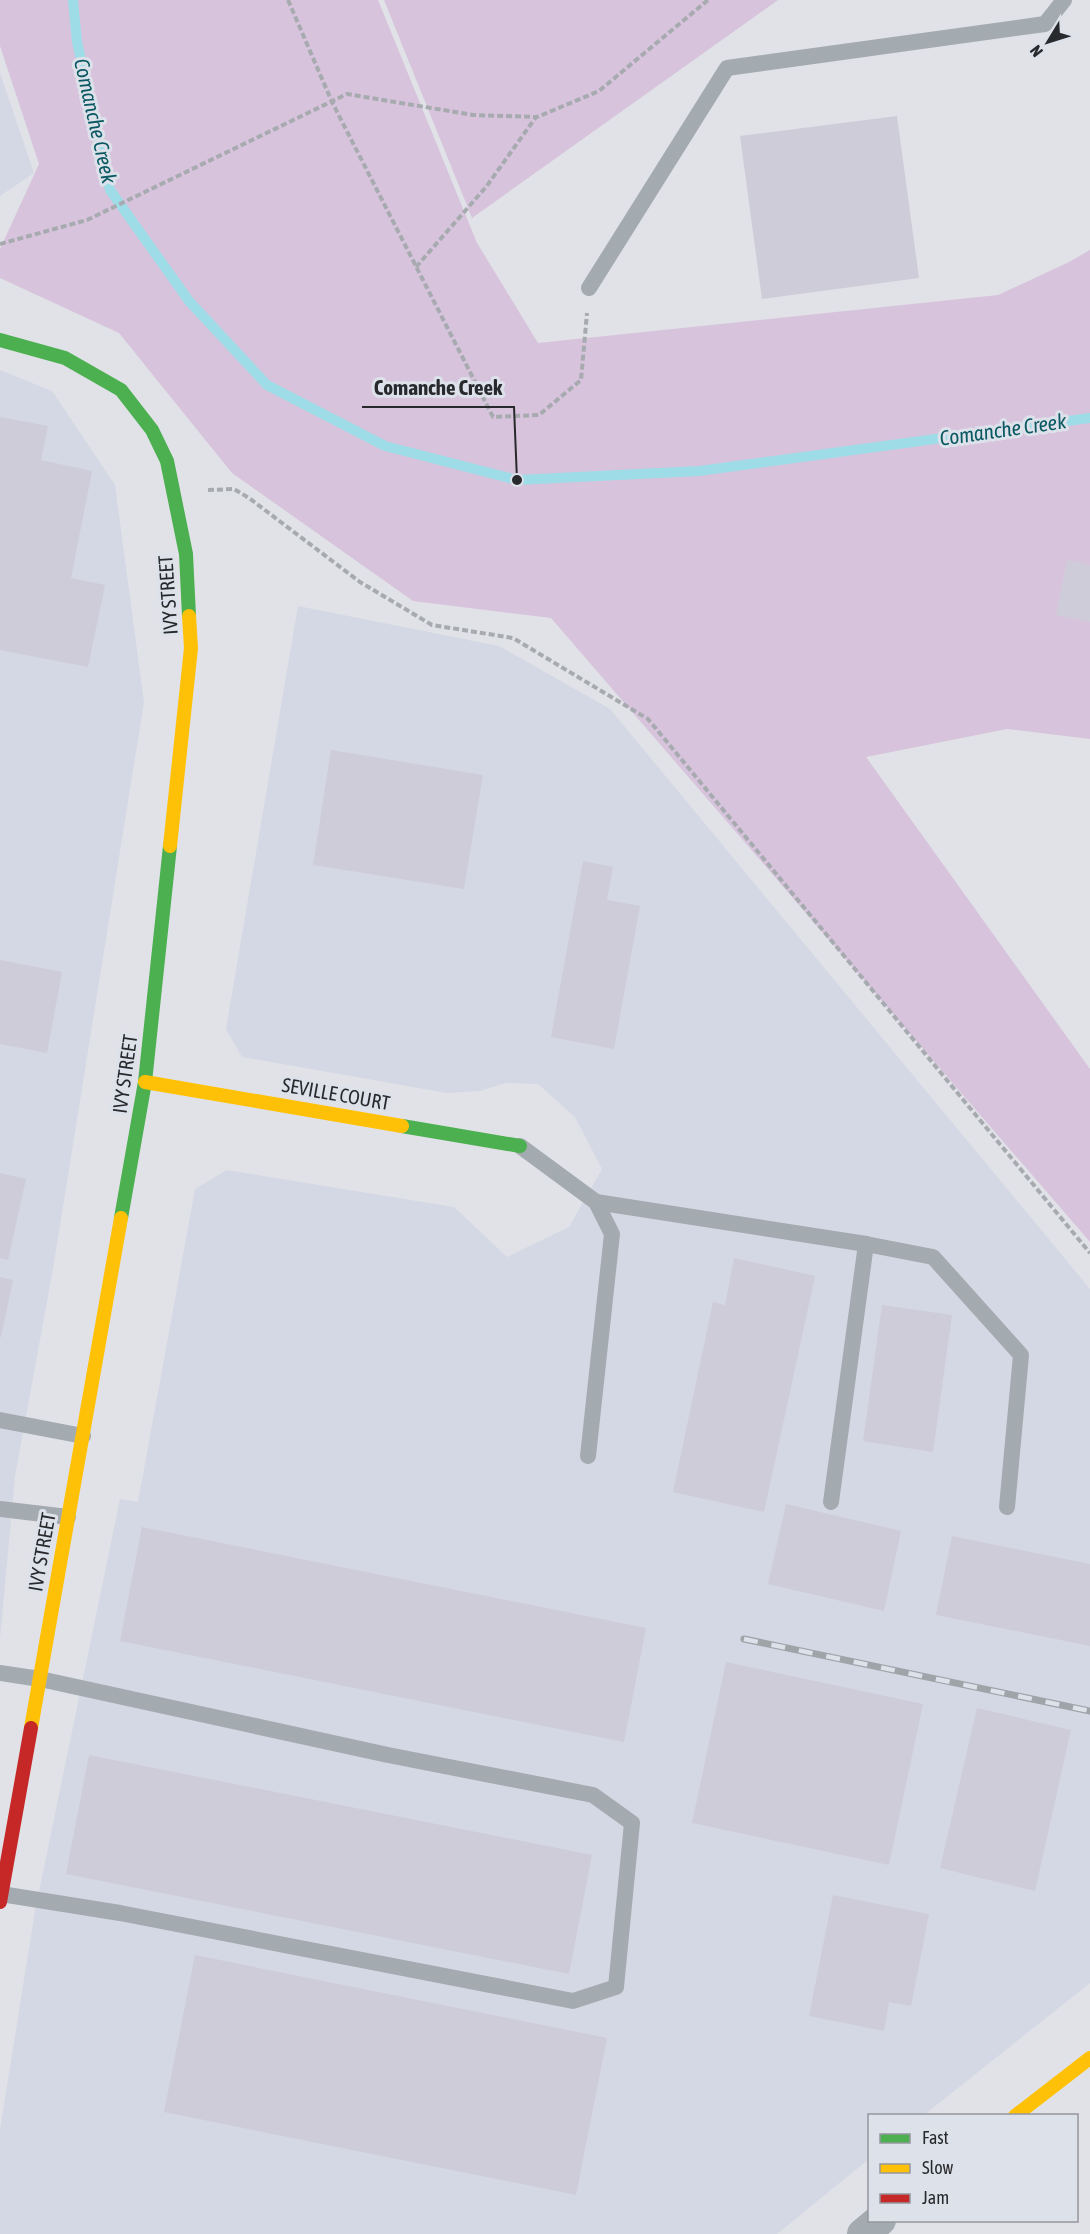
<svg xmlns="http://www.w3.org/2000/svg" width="1090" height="2234" viewBox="0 0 1090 2234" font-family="'Asap Condensed',sans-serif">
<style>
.built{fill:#d4d8e4}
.green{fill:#d7c3dc}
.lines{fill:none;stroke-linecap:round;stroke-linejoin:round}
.stream{stroke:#9edce7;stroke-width:10}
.building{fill:#ceccd9}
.path{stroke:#a7abb0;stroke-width:4;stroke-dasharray:6 3;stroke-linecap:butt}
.lane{stroke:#a4abb0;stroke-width:16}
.street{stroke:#a4abb0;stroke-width:32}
.fast{stroke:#4caf50;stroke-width:14}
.slow{stroke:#ffc107;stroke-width:14}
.jam{stroke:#c62828;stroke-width:14}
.rail-casing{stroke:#9fa4a9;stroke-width:7}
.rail{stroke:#dde1ea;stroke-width:4.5;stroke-dasharray:14;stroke-linecap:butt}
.labels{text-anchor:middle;stroke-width:6;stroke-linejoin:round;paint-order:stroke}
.street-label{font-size:20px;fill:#28292d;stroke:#dde1ea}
.water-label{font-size:21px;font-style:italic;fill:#095862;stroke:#dde1ea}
.leader{fill:none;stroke:#28292d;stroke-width:2}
.callout-dot{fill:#28292d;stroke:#dde1ea;stroke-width:2}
.callout-label{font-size:21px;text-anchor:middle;font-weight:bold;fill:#28292d;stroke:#dde1ea;stroke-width:6;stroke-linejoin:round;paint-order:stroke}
</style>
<rect width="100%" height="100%" fill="#e0e2e7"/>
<!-- built -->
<g class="built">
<polygon points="0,73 34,173 0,196"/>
<polygon points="0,370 52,391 115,485 144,702 53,1269 15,1476 0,1639"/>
<polygon points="298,606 499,646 610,709 1090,1289 1090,1983 924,2115 870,2116 869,2159 777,2234 0,2234 0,2130 35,1911 120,1499 138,1502 195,1189 227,1170 454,1207 507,1257 569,1227 602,1169 575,1117 538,1084 505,1083 480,1091 447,1093 242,1057 226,1029"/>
</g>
<!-- green -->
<g class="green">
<polygon points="0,0 378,0 477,243 538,343 998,295 1069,262 1090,250 1090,739 1007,729 866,757 1090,1069 1090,1242 551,618 413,601 232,473 119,333 0,278 0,249 39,164 0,46"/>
<polygon points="384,0 778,0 472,218"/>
</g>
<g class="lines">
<!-- stream -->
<polyline class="stream" points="73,0 77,42 110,190 189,301 267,385 385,446 517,480 699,471 1090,418"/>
</g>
<!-- building -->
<g class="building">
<polygon points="897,116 919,278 762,299 740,136"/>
<polygon points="0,417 48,426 41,460 92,471 71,578 105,585 88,667 0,650"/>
<polygon points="1067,560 1090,565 1090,622 1056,615"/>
<polygon points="331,750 483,775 464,889 313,865"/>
<polygon points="583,861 613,867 607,900 640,906 614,1049 551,1037"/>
<polygon points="0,960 62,972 47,1053 0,1044"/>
<polygon points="0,1173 26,1179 8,1260 0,1258"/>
<polygon points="734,1258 815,1276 764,1512 673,1492 713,1302 725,1305"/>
<polygon points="0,1277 13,1280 1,1337 0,1337"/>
<polygon points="882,1305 952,1315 933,1452 863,1441"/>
<polygon points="786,1504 901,1531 884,1611 768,1584"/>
<polygon points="142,1527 646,1628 624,1742 120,1641"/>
<polygon points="952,1536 1090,1564 1090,1646 936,1615"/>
<polygon points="726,1662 923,1704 889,1865 692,1823"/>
<polygon points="977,1708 1071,1730 1035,1891 940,1868"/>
<polygon points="89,1755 592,1855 569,1974 66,1874"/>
<polygon points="833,1895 929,1914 911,2006 889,2002 884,2031 809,2016"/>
<polygon points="195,1955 607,2038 576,2195 164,2112"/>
</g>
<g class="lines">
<!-- path -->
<g class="path">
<polyline points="288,0 332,102 493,417 539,415 581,380 587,313"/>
<polyline points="0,244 87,220 347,94 473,115 537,117 599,91 708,0"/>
<polyline points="416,267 486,187 536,117"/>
<polyline points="208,490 234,489 249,498 360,582 432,625 513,638 648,719 1090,1253"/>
</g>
<!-- lane -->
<g class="lane">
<polyline points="589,288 727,68 1045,24 1064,0"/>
<polyline points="520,1146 596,1202 612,1234 588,1456"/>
<polyline points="596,1202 866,1244 933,1257 1021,1355 1007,1507"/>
<polyline points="0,1420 83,1436"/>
<polyline points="831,1502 866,1244"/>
<polyline points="0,1509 68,1517"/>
<polyline points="0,1673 40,1679 388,1755 593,1795 632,1823 616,1987 573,2001 120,1913 1,1894"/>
</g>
<!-- street -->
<polyline class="street" points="863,2234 880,2220"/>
<!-- fast -->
<g class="fast">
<polyline points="0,340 65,358 121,390 152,430 167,461 186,554 189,616"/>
<polyline points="402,1126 520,1146"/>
<polyline points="121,1218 145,1082 170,846"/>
</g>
<!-- slow -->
<g class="slow">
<polyline points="170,846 191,648 189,616"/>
<polyline points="145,1082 402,1126"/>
<polyline points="31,1728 121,1218"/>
<polyline points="1015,2116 1090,2058"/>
</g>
<!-- jam -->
<polyline class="jam" points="0,1902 31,1728"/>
<!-- rail casing -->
<g class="rail-casing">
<polyline id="rail" points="744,1639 1090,1711"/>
</g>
<!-- rail -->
<use href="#rail" class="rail"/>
</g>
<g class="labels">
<!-- street labels -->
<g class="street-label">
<text transform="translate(168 595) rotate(-94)" y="7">IVY STREET</text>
<text transform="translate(125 1074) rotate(-82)" y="7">IVY STREET</text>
<text transform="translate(336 1094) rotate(10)" y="7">SEVILLE COURT</text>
<text transform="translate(42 1552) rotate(-80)" y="7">IVY STREET</text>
</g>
<!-- water labels -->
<g class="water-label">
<text transform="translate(95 121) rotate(77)" y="7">Comanche Creek</text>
<text transform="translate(1003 430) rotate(-8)" y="7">Comanche Creek</text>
</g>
</g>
<!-- callouts -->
<path class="leader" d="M517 480L514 407H362"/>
<circle class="callout-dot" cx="517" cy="480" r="6"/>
<g class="callout-label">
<text x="438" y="395">Comanche Creek</text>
</g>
<!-- legend -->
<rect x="868" y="2114" width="210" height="108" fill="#dde1ea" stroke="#95979e" stroke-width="1.5"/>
<rect x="880" y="2134" width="30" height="9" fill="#4caf50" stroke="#95979e" stroke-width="1.5"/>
<text x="922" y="2144" font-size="18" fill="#28292d">Fast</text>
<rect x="880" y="2164" width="30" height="9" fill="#ffc107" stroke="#95979e" stroke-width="1.5"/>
<text x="922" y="2174" font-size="18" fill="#28292d">Slow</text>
<rect x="880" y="2194" width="30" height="9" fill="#c62828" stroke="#95979e" stroke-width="1.5"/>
<text x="922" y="2204" font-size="18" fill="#28292d">Jam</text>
<!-- north arrow -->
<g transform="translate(1048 42) rotate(232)" stroke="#dde1ea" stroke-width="4.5" paint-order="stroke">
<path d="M0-4.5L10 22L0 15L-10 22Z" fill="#28292d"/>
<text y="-9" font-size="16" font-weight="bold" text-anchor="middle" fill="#28292d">N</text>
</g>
</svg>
